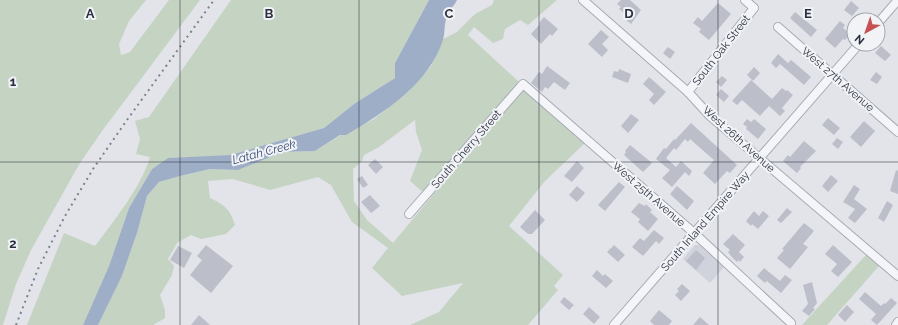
<svg xmlns="http://www.w3.org/2000/svg" width="898" height="325" viewBox="0 0 898 325" font-family="Raleway,sans-serif">
<style>
.built{fill:#d0d3db}
.green{fill:#c5d3c3}
.water{fill:#9faec7}
.building{fill:#bcbfc9}
.lines{fill:none;stroke-linecap:round;stroke-linejoin:round}
.minor-casing{stroke:#a7aab3;stroke-width:10}
.minor{stroke:#f4f5f8;stroke-width:8}
.rail{stroke:#7c8292;stroke-width:2;stroke-dasharray:2 4;stroke-linecap:butt}
.grid{fill:none;stroke:#2b3040;stroke-width:1;stroke-opacity:0.55}
.labels{text-anchor:middle;stroke-width:4;stroke-linejoin:round;paint-order:stroke}
.street-label{font-size:11px;fill:#2b3040;stroke:#f1f3f7}
.water-label{font-size:12px;font-style:italic;fill:#374b72;stroke:#f1f3f7}
.grid-label{font-size:13px;text-anchor:middle;font-weight:bold;fill:#2b3040;stroke:#f1f3f7;stroke-width:4;stroke-linejoin:round;paint-order:stroke}
</style>
<rect width="100%" height="100%" fill="#e2e4e9"/>
<!-- built -->
<polygon class="built" points="695,245 699,245 724,267 710,283 683,259"/>
<!-- green -->
<g class="green">
<polygon points="0,0 146,0 129,21 119,44 121,55 130,52 169,0 200,0 102,131 80,163 31,250 16,284 3,325 0,325"/>
<path d="M231,0h198l-34,63v15l-41,26 -30,24 -93,28 -63,2 -16,11 -23,39 -20,58 -26,59h-56l37,-92 31,13c19,-25 46,-59 55,-89l-14,-3 4,-15 -5,-18 14,-4z"/>
<path d="M494,0h63l-29,25 -8,-5 -15,9 -2,10 -10,4 -19,-16 -6,8 51,47 -95,111 -14,-12 12,-31 -6,-18 -1,-12 -36,27 -15,8 -2,6 -9,8 1,32 13,19 26,23 123,-148 6,-4h5l58,52 -40,38 -36,45 54,49 -9,11 4,4 -30,35h-118l29,-13 24,-29 -61,13 -30,-28 16,-20 -36,-26 -21,-37 -13,-8 -48,13 -37,-11 -25,2 2,17c15,7 20,11 25,27l-9,9 -25,5 -10,-4 -14,8 -9,16 6,7 -2,9 -12,20 5,15v8l-12,7h-55l24,-49 15,-43 10,-37 12,-14 21,-6 30,-7 28,1 45,-18 32,-1 26,-16 33,-16 34,-27 23,-26 12,-27 14,-7 18,-18 17,-9z"/>
<polygon points="866,255 879,266 827,325 802,325"/>
</g>
<!-- water -->
<path class="water" d="M429,0h28c-3,6 -9,12 -11,19 -2,7 -1,14 -3,21 -15,45 -58,72 -97,95h-6l-25,16 -32,1 -45,18 -28,-1 -30,7 -21,6 -12,14 -10,37 -15,43 -24,49h-15l26,-59 20,-58 23,-39 16,-11 63,-3 93,-27 30,-24 41,-26v-15z"/>
<!-- building -->
<g class="building">
<polygon points="621,0 630,0 641,10 631,24 624,18 626,15 619,9 621,7 617,4"/>
<polygon points="851,1 859,8 852,16 844,10"/>
<polygon points="718,3 731,14 709,40 699,32 701,29 693,23 698,17 702,21"/>
<polygon points="795,12 817,30 811,37 790,18"/>
<polygon points="544,17 558,29 552,36 550,34 541,44 531,34 540,24 539,23"/>
<polygon points="840,21 845,25 843,28 850,34 845,40 843,39 835,48 825,39"/>
<polygon points="601,30 609,37 602,44 608,50 602,57 588,44"/>
<polygon points="881,46 891,55 885,61 875,53"/>
<polygon points="668,47 675,52 670,59 663,53"/>
<polygon points="778,54 788,63 791,60 797,65 811,77 804,85 780,64 776,68 771,63"/>
<polygon points="547,66 570,83 565,90 554,82 548,89 545,87 542,92 531,83 539,72 542,74"/>
<polygon points="754,67 760,73 753,81 747,75"/>
<polygon points="619,69 631,74 628,83 612,77 614,71 618,72"/>
<polygon points="876,72 882,77 877,84 870,80"/>
<polygon points="722,76 727,80 721,87 716,82"/>
<polygon points="649,77 666,92 654,105 649,100 654,94 643,84"/>
<polygon points="751,80 772,99 782,88 786,91 787,90 793,95 782,108 785,111 780,116 769,106 760,116 742,100 737,105 732,101"/>
<polygon points="721,89 729,96 724,102 716,95"/>
<polygon points="631,114 639,120 628,133 621,126"/>
<polygon points="828,118 840,128 834,135 822,125"/>
<polygon points="747,119 751,122 754,119 766,129 758,139 746,129 747,127 743,124"/>
<polygon points="864,121 875,131 861,147 850,137"/>
<polygon points="691,123 737,165 730,173 727,171 715,184 703,173 714,160 690,139 688,142 685,139 676,150 674,148 666,158 676,167 681,161 692,171 689,176 685,172 672,187 662,178 670,170 656,159 664,148 666,149 674,139 675,140"/>
<polygon points="837,138 843,142 838,149 832,144"/>
<polygon points="804,141 816,151 800,167 801,168 797,173 783,161 788,155 790,157"/>
<polygon points="630,145 652,163 643,172 624,155 626,152 625,151"/>
<polygon points="375,159 383,167 376,174 368,165"/>
<polygon points="577,161 584,168 572,182 564,176"/>
<polygon points="896,170 898,171 898,194 890,191"/>
<polygon points="831,175 838,181 828,192 822,186"/>
<polygon points="362,176 368,185 363,188 357,179"/>
<polygon points="619,182 625,187 605,211 598,205"/>
<polygon points="854,185 860,189 854,199 867,209 855,223 848,218 855,209 843,202"/>
<polygon points="577,186 585,193 577,202 569,195"/>
<polygon points="677,186 694,201 687,210 670,194"/>
<polygon points="370,195 380,206 371,213 361,202"/>
<polygon points="887,201 893,205 884,222 878,218"/>
<polygon points="639,203 645,206 646,204 652,210 650,212 658,219 648,231 638,222 640,219 631,212"/>
<polygon points="787,208 792,212 781,223 777,220"/>
<polygon points="535,210 545,220 532,234 528,234 520,227"/>
<polygon points="754,211 759,216 763,211 769,216 758,229 752,224 751,226 746,221"/>
<polygon points="804,223 814,231 803,244 808,247 790,269 777,258 784,250 782,249"/>
<polygon points="654,230 664,238 659,244 656,241 643,256 632,247 640,238 644,241"/>
<polygon points="733,234 745,245 739,252 744,257 740,262 739,260 737,262 731,256 728,252 730,250 723,244"/>
<polygon points="206,245 233,266 211,293 190,275 202,260 197,256"/>
<polygon points="614,245 625,255 618,262 607,252"/>
<polygon points="833,245 852,262 838,277 831,271 837,264 825,254"/>
<polygon points="178,246 192,253 184,268 170,260"/>
<polygon points="696,250 705,258 696,270 686,261"/>
<polygon points="764,268 780,281 785,275 792,280 781,293 767,281 765,283 757,276"/>
<polygon points="597,270 603,276 605,274 613,281 606,288 592,276"/>
<polygon points="812,282 817,303 813,308 815,309 809,316 802,311 808,304 803,285"/>
<polygon points="682,284 690,291 681,301 675,295 679,291 677,289"/>
<polygon points="865,292 881,306 884,303 885,304 891,298 897,303 877,325 871,320 876,314 859,299"/>
<polygon points="564,297 574,305 569,310 560,302"/>
<polygon points="847,305 854,312 845,322 838,315"/>
<polygon points="589,307 600,317 594,324 583,314"/>
<polygon points="659,310 672,321 669,325 654,325 650,321"/>
<polygon points="199,315 210,325 191,325"/>
<polygon points="700,317 709,325 693,325"/>
</g>
<g class="lines">
<!-- minor casing -->
<g class="minor-casing">
<g id="minor">
<polyline points="583,0 688,92 710,116 898,276"/>
<polyline points="878,23 898,0"/>
<polyline points="778,27 898,132"/>
<polyline points="688,92 754,8 745,0"/>
<polyline points="409,214 523,84 694,233 791,323"/>
<polyline points="614,325 859,44"/>
<polyline points="896,325 898,322"/>
</g>
</g>
<!-- minor -->
<use href="#minor" class="minor"/>
<!-- rail -->
<polyline class="rail" points="16,325 38,269 65,216 93,169 127,120 214,0"/>
</g>
<!-- grid -->
<path class="grid" d="M180,0v325M359,0v325M539,0v325M718,0v325M0,162h898"/>
<g class="labels">
<!-- street labels -->
<g class="street-label">
<text transform="translate(721 50) rotate(-52)" y="4">South Oak Street</text>
<text transform="translate(838 79) rotate(41)" y="4">West 27th Avenue</text>
<text transform="translate(739 139) rotate(42)" y="4">West 26th Avenue</text>
<text transform="translate(466 149) rotate(-49)" y="4">South Cherry Street</text>
<text transform="translate(649 194) rotate(41)" y="4">West 25th Avenue</text>
<text transform="translate(705 221) rotate(-49)" y="4">South Inland Empire Way</text>
</g>
<!-- water labels -->
<g class="water-label">
<text transform="translate(264 152) rotate(-15)" y="4">Latah Creek</text>
</g>
</g>
<g class="grid-label">
<text x="90" y="18">A</text>
<text x="269" y="18">B</text>
<text x="449" y="18">C</text>
<text x="629" y="18">D</text>
<text x="808" y="18">E</text>
<text x="13" y="86">1</text>
<text x="13" y="248">2</text>
</g>
<!-- north arrow -->
<g transform="translate(866 32) rotate(220)"><circle r="19" fill="#f1f3f7" stroke="#a2a5ae"/>
<path d="M0-3L7 15L0 10L-7 15Z" fill="#c64f53"/>
<text y="-6" font-size="11" font-weight="bold" text-anchor="middle" fill="#2b3040">N</text>
</g>
</svg>
